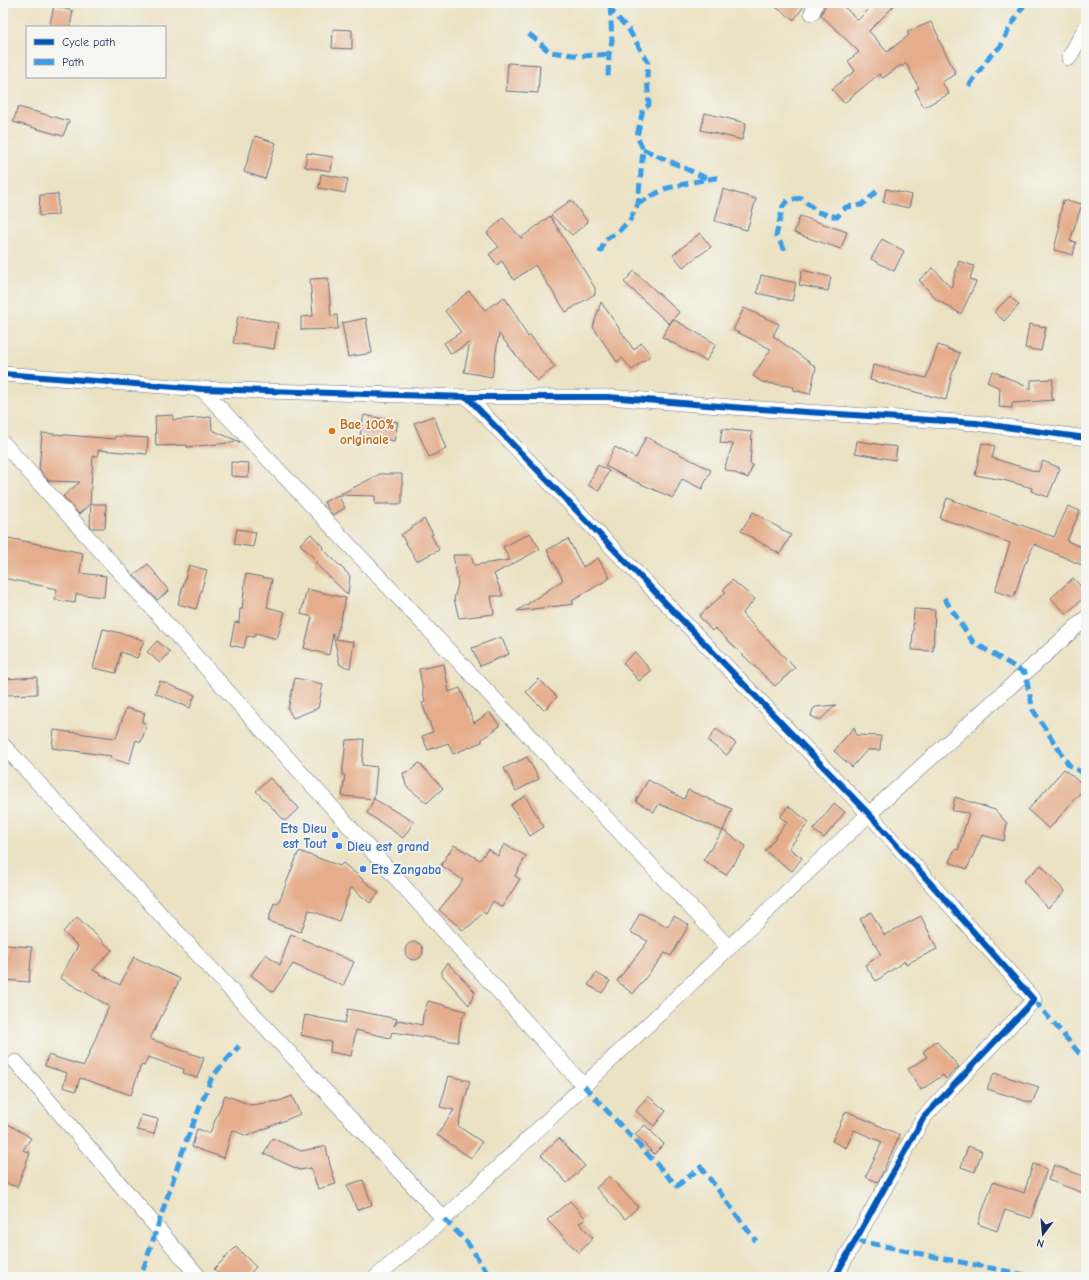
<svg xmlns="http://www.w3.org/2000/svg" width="1089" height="1280" viewBox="0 0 1089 1280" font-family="'Comic Neue',sans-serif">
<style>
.building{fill:#e5ad8c}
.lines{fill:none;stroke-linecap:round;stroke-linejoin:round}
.street-casing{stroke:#646e81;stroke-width:16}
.street{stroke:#fff;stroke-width:15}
.quiet{stroke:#3b9de6;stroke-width:5;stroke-dasharray:10 5;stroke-linecap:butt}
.cycleway-casing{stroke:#f6f6f2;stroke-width:8}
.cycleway{stroke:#0057b8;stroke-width:6}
.food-dot{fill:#e8710a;stroke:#f6f6f2;stroke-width:1.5}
.shop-dot{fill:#3f7fe0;stroke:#f6f6f2;stroke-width:1.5}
.labels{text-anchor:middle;stroke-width:3.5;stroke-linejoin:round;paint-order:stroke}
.food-label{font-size:13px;font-weight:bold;fill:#c56008;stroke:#f6f6f2;text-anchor:start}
.shop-label{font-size:13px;font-weight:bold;fill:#366cbe;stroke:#f6f6f2;text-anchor:start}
</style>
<rect width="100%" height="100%" fill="#f6f6f2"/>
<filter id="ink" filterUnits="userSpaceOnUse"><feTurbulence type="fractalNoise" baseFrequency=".025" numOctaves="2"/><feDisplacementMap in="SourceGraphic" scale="8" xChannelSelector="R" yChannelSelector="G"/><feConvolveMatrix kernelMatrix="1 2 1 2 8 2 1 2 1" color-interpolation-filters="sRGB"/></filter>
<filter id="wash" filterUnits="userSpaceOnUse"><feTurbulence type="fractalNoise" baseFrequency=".012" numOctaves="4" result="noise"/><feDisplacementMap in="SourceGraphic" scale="16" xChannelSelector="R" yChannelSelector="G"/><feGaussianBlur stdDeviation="0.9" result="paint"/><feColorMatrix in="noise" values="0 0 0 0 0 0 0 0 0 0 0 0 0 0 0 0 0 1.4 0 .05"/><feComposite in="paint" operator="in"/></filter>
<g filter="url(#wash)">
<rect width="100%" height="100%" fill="#ebe2c3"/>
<g id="blocks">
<!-- building -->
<g class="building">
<polygon points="770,3 806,3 794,20"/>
<polygon points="827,3 840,3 858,20 875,3 897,3 869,31 887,52 909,35 907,32 931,22 939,37 938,38 956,74 942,82 949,94 924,107 915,90 919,88 906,63 902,67 901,65 883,78 879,74 844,103 832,89 855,71 848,61 859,52 821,15 825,5"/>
<polygon points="54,6 73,11 70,27 49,27"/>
<polygon points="333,29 352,30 352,49 332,48"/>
<polygon points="508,63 540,65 538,93 506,91"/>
<polygon points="18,107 69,121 63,136 13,122"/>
<polygon points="705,113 746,123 742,140 701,130"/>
<polygon points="255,136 276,143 265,179 244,172"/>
<polygon points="307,153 333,157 331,171 305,167"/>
<polygon points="321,174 348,179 345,193 319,188"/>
<polygon points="723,189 756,199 747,230 715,221"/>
<polygon points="886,189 912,195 909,208 883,202"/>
<polygon points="58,194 58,215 39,216 40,195"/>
<polygon points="571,200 588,222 572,235 551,215"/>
<polygon points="1063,200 1082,204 1070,241 1076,242 1073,255 1054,250 1060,225 1058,225"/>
<polygon points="550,216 595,288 595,294 566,312 535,265 514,280 502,261 497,265 489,254 499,247 487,233 503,218 521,238"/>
<polygon points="800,216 847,232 841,249 794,233"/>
<polygon points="700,233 711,247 683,267 673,255"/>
<polygon points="882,239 904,251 894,271 871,259"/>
<polygon points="959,261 974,266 970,279 976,282 961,314 936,299 919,280 933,268 951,288"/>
<polygon points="802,270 831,277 828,291 799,285"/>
<polygon points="634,271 679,312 669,324 624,282"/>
<polygon points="761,275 796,283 792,301 757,293"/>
<polygon points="328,278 331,316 337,315 338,329 301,330 301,317 313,316 310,279"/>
<polygon points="469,291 485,310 504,297 513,310 528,337 530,335 555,367 537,381 499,334 492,377 464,372 470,342 451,354 444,343 461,332 445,311"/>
<polygon points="1010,296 1019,305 1004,321 994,312"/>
<polygon points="601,302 634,350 641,343 651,355 632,370 622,358 617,362 593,327"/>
<polygon points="744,308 779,324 773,336 816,367 810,394 793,390 794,387 762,382 753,376 771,349 733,330"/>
<polygon points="238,316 278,323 274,349 233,343"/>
<polygon points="366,318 372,353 348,357 342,323"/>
<polygon points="673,319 716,344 706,361 662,337"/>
<polygon points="1029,324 1046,327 1041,351 1025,348"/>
<polygon points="938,345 960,353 952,374 946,400 870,380 873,365 926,378"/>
<polygon points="993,371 1031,389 1031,380 1053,379 1051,399 1055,400 1012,403 1012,408 999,407 1000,388 987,382"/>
<polygon points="173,415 173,420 211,417 212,430 240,442 187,447 187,445 156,446 155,416"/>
<polygon points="364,415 398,422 394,441 360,434"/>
<polygon points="434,416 446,449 429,457 414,423"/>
<polygon points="722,429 752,432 750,464 753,465 748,478 724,469 733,444 720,443"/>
<polygon points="42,433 115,439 115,436 148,438 147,454 98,450 98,456 93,456 90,504 79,514 63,496 80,482 49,481 39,469"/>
<polygon points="646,437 711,470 702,489 682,479 673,498 634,481 605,466 615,447 636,458"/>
<polygon points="857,441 897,447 895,460 855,453"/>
<polygon points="982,443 995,446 992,458 1038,472 1043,461 1060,468 1048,497 1031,491 1032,488 1003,480 975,475"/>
<polygon points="231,462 249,463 248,477 231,476"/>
<polygon points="598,465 609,471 599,491 588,485"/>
<polygon points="380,474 402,474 402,504 375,504 375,496 339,495"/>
<polygon points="338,495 345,508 333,515 328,509 324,502"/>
<polygon points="947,498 1054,537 1068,506 1080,511 1067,541 1086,549 1086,567 1034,544 1026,563 1025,563 1014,597 995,591 1010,543 940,518"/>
<polygon points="91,504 106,504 105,528 92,528 90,526"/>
<polygon points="753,512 791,535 780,554 741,531"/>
<polygon points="424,519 433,534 431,535 439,550 417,561 401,535"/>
<polygon points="237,529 256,532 253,547 234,544"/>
<polygon points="530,533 540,549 494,574 503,596 491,596 494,614 459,618 454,599 458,584 453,555 471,555 474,565 510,560 503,547"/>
<polygon points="311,534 323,547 322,548 350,576 348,595 315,563 317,561 300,544"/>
<polygon points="3,537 83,553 80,573 106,576 104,597 76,594 75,603 55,600 57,589 3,578"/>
<polygon points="568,539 583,567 598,558 610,578 572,601 574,604 517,611 563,580 547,550"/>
<polygon points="148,564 169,591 157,600 134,575"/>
<polygon points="189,565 207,570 196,609 178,604"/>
<polygon points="246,574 272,579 267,607 285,612 277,639 256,633 254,637 247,636 244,648 230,645 235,622 239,623 240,609 242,609"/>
<polygon points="1073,578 1086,592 1086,596 1066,614 1051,598"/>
<polygon points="732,580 755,599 742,614 795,668 775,686 715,628 712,631 699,616 726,592 723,590"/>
<polygon points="307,589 346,598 336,639 354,642 350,668 340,665 333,634 329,655 304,648 312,617 301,614"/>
<polygon points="914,609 935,610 933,651 912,650"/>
<polygon points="103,629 129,635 144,641 137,658 121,652 116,673 93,668"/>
<polygon points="501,637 509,654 480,666 472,648"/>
<polygon points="157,641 170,652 160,663 147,652"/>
<polygon points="635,652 651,671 639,681 623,663"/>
<polygon points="444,664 449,692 460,688 474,723 489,712 500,726 482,739 482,742 453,754 448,743 428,750 422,736 433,732 422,703 425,702 419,669"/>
<polygon points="37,677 37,694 6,695 5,679"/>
<polygon points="295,678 323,684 318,708 293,718 288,709"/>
<polygon points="539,679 557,697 544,710 526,692"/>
<polygon points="160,681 195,695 190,708 155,693"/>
<polygon points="836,705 821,719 817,719 811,716 813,709 816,707"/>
<polygon points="126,708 145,713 142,722 147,724 141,742 136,740 129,764 110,758 111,756 52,748 54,730 116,738"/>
<polygon points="854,727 856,735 881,736 880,750 867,750 852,767 834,751"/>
<polygon points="716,729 736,743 727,755 708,741"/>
<polygon points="364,739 362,765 377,767 374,799 342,796 345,775 342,775 346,740"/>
<polygon points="527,757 539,779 516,791 504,768"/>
<polygon points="419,763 443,788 427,803 406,786 403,773 411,770"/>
<polygon points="1064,769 1085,787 1049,829 1028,810"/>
<polygon points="270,778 299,808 285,821 256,791"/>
<polygon points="648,780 684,799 688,790 732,809 723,830 746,846 726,875 703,860 723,831 659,804 654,812 636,801"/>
<polygon points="525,796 544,827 530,836 511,805"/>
<polygon points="955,797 995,810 1007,823 1004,841 982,835 967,869 949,862 955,849 958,850 969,813 952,811"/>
<polygon points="374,799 414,822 403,838 367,813"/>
<polygon points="834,803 845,812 824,838 813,830"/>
<polygon points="788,806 809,822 789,848 802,858 792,871 765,851 787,822 780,817"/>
<polygon points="504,844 526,856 515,876 520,879 502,907 493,901 486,914 483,912 472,924 463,930 439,910 463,880 441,865 454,845 480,860 488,849 498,856"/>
<polygon points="299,851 340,866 343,863 379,893 370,903 351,887 339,921 309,910 301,932 268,921 274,903 278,904"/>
<polygon points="1041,865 1065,892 1048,908 1023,881"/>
<polygon points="871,912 884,935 921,916 937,949 906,964 905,961 876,981 865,965 881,955 860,919"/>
<polygon points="640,913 668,927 674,916 689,925 671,956 665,953 633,994 617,981 648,941 630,932"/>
<polygon points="77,917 112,950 93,970 120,985 134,957 180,979 150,1039 204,1058 197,1078 183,1073 184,1069 148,1057 144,1066 141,1065 131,1095 80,1078 76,1091 63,1087 67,1073 45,1066 48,1055 84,1066 109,1006 60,978 78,946 63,932"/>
<polygon points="291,934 354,962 343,986 293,964 273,992 251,975 266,954 280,965"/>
<circle cx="414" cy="951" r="9"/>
<polygon points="6,945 32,947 29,982 3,980"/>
<polygon points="448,963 475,992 469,1005 442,975 442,971"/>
<polygon points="596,973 610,981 602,993 588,985"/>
<polygon points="428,1001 466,1011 461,1021 458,1042 392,1032 390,1038 356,1030 351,1056 330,1052 331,1042 301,1035 305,1015 345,1023 348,1009 397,1019 394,1026 399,1020 422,1025 423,1015"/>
<polygon points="936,1041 959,1067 946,1079 943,1075 921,1090 908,1069 927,1057 923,1052"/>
<polygon points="994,1073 1039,1087 1032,1103 987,1089"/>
<polygon points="449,1076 470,1081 458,1126 482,1142 471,1158 437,1135 454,1110 440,1107"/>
<polygon points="225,1095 251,1105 279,1101 292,1096 300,1114 247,1136 232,1130 224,1158 192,1147 197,1129 210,1133"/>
<polygon points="648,1096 666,1111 654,1126 636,1111"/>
<polygon points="846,1111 900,1135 878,1182 866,1177 882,1142 854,1130 846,1148 832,1141"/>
<polygon points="141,1115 158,1119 154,1134 137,1130"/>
<polygon points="3,1121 31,1138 23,1150 30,1153 17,1187 3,1182"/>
<polygon points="645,1125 664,1144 654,1154 635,1134"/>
<polygon points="272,1138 301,1151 326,1146 330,1165 336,1184 318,1189 311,1168 300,1170 264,1154"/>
<polygon points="559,1138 585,1166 567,1183 541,1155"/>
<polygon points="968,1146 982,1151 975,1172 961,1167"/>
<polygon points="1033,1164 1047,1169 1031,1218 1005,1210 997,1231 978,1224 993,1182 1024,1193"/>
<polygon points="1054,1165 1086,1177 1086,1194 1048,1180"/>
<polygon points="609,1176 638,1207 625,1219 596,1188"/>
<polygon points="363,1180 372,1205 357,1210 347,1185"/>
<polygon points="570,1201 586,1219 579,1223 593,1238 579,1253 547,1220"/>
<polygon points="236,1247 256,1267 246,1277 222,1277 214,1269"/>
</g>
</g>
</g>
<g filter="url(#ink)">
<use href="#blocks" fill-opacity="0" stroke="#646e81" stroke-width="1"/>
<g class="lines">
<!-- street casing -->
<g class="street-casing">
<g id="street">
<polyline points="812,13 816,3"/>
<polyline points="1069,58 1086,27"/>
<polyline points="3,374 202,389 467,397 608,397 744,408 976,423 1086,438"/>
<polyline points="202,389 729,948"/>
<polyline points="467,397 869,814 1034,1000 924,1117 835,1277"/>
<polyline points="3,443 584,1086"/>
<polyline points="3,745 444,1219"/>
<polyline points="16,1062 199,1277"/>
<polyline points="376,1277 444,1219 869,814 1086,618"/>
</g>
</g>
<!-- street -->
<use href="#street" class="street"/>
<!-- quiet -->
<g class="quiet">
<polyline points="529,34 550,52 582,56 609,54"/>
<polyline points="608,76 609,54 612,41 610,3"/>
<polyline points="969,86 989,57 1001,46 1009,29 1025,3"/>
<polyline points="643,149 708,179"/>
<polyline points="638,204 664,189 693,182 720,177"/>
<polyline points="785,250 776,236 783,206 788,200 802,198 817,212 837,217 846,207 862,205 877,191"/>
<polyline points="600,253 605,240 619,231 630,220 638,204 643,149 637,136 643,109 649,105 647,75 648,62 629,30 610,9"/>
<polyline points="944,598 973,642 1025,673 1033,710 1069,765 1086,775"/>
<polyline points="1034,1000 1079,1053 1086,1055"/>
<polyline points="584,1086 677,1186 701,1167 756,1241"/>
<polyline points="444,1219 467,1242 490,1277"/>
<polyline points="855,1241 880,1245 935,1257 1036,1277"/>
<polyline points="143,1270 185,1144 212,1077 239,1046"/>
</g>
<!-- cycleway casing -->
<g class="cycleway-casing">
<g id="cycleway">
<polyline points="3,374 202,389 467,397 608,397 744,408 976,423 1086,438"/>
<polyline points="467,397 869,814 1034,1000 924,1117 835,1277"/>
</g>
</g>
<!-- cycleway -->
<use href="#cycleway" class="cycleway"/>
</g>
</g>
<!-- markers -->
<circle class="food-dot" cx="332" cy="431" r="4"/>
<g class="shop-dot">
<circle cx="335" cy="835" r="4"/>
<circle cx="339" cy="846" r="4"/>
<circle cx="363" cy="869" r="4"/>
</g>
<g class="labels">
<!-- food labels -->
<g class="food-label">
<text x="340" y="429">Bae 100%<tspan x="340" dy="15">originale</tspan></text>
</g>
<!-- shop labels -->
<g class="shop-label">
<text x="327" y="833" text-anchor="end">Ets Dieu<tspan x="327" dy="15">est Tout</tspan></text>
<text x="347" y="851">Dieu est grand</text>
<text x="371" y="874">Ets Zangaba</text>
</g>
</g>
<!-- margin -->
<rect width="1089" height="1280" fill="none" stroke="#f6f6f2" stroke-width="16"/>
<!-- legend -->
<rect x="26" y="26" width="140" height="52" fill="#f6f6f2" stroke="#9ea6b7"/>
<rect x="34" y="39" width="20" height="6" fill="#0057b8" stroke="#9ea6b7"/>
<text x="62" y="46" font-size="12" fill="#1b2f5e">Cycle path</text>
<rect x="34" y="59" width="20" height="6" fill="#3b9de6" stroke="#9ea6b7"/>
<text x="62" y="66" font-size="12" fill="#1b2f5e">Path</text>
<!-- north arrow -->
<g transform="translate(1043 1234) rotate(196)" stroke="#f6f6f2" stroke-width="3" paint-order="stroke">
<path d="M0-3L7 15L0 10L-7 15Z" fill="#1b2f5e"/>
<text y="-6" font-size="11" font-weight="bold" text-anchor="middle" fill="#1b2f5e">N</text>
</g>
</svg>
